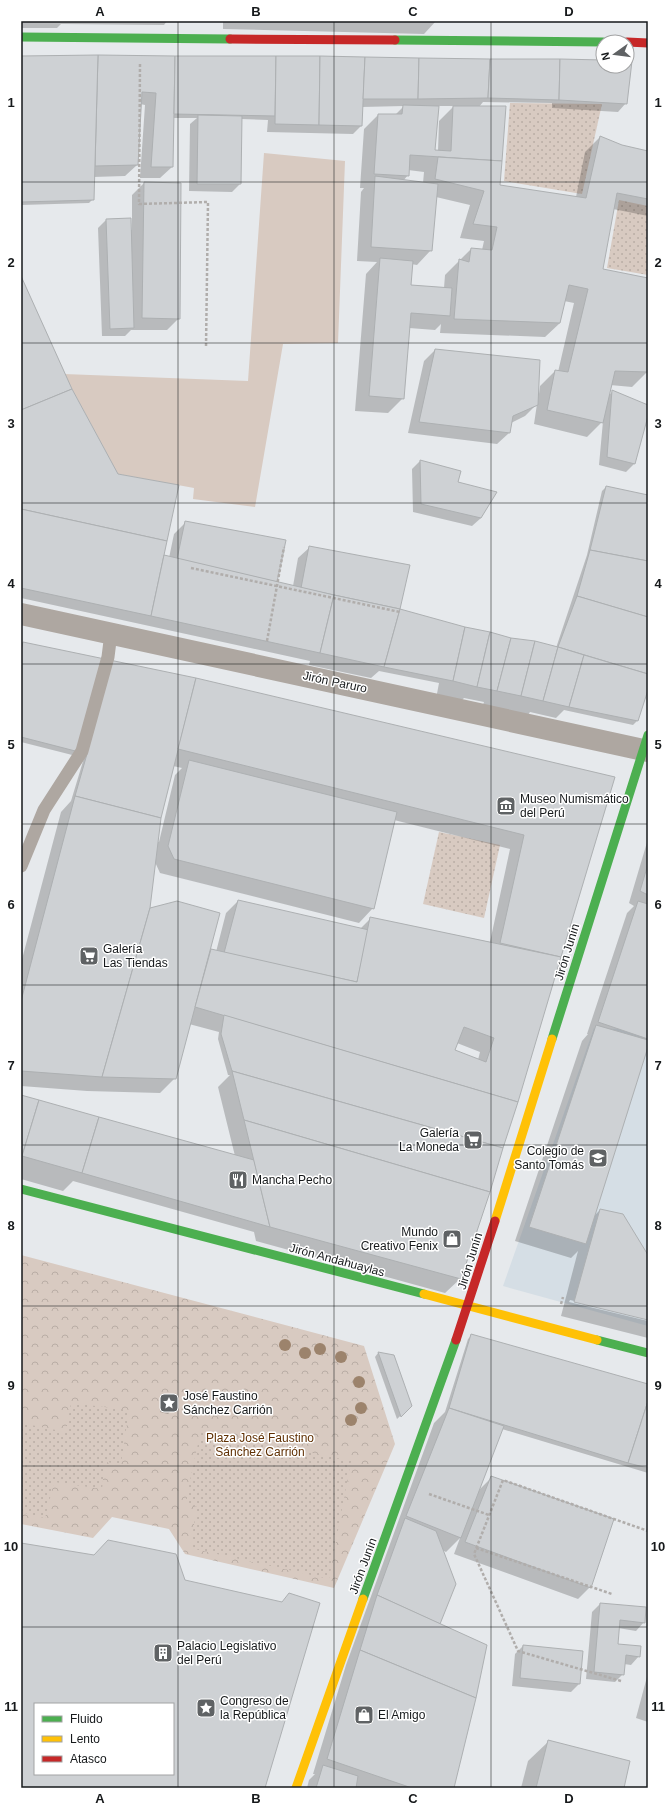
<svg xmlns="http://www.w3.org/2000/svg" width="669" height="1809" viewBox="0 0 669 1809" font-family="Helvetica,sans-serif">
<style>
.built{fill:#d5dee5}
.grass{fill:#d8cac1}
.park{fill:url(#park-crowns)}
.garden{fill:url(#garden-dots)}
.shadow{fill:#0003;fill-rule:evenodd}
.building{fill:#ced1d4;stroke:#adb0b2;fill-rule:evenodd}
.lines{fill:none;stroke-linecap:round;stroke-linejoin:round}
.path{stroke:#b0adab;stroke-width:2.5;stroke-dasharray:3 2;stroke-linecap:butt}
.lane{stroke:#aea7a1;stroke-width:13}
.street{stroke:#aea7a1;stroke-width:22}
.fast{stroke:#4caf50;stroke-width:9}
.slow{stroke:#ffc107;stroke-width:9}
.jam{stroke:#c62828;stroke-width:9}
.tree{fill:#9c836c}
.grid{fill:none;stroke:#16191b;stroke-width:1;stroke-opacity:0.55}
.labels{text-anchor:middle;stroke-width:3;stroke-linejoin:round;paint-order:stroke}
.street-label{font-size:12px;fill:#16191b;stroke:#fff}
.poi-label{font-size:12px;fill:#16191b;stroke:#fff;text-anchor:start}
.park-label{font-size:12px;fill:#603003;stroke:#fff}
.neatline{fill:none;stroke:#16191b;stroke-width:1.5}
.grid-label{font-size:13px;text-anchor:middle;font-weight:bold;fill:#16191b}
</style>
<defs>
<pattern id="park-crowns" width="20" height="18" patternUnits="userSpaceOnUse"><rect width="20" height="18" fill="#d8cac1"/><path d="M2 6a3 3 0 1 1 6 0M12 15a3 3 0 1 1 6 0" fill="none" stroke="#b9ada5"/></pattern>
<pattern id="garden-dots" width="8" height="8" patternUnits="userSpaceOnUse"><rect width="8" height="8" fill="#d8cac1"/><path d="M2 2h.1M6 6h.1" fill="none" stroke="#b9ada5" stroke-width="1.8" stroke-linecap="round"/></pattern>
</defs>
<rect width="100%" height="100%" fill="#e6e9ec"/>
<!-- built -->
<polygon class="built" points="594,1028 648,1030 648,1326 503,1286"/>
<!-- grass -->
<polygon class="grass" points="264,153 345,161 338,343 283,344 255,507 193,499 194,488 118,474 64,374 248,381"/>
<!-- park -->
<polygon class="park" points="21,1255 364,1346 395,1444 334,1588 185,1554 169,1529 112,1517 93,1538 21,1524"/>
<!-- garden -->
<g class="garden">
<polygon points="510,103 602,104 582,194 504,181"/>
<polygon points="619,200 648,206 648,275 607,268"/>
<polygon points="439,832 500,845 484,918 423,904"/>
<polygon points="71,1403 129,1410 121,1464 105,1462 102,1489 54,1482 45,1518 21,1512 21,1423 66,1432"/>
<polygon points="201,1430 351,1461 329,1579 190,1548 197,1507 185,1503"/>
</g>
<!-- shadow -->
<g class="shadow">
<polygon points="21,21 167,21 164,25 61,24 57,28 21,28"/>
<polygon points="223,21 436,21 424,34 223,29"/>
<path d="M98,56l505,5v5h24v-4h4l-5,41 -8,9 -66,-4v-5l-69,-1 -4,5h26l-6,78 77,12 9,-45 15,-15 22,9 26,6v64l-35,-7 -11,61 46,9 -1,93 -15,15 -22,-2 -2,11 5,-5 35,15 -14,58 -8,8 -27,-7 4,-44 -16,16 -53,-13 3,-20 -12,12 -14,7 -2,10 -12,11 -89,-11 16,-72 11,-11 104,44 1,-8 15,-15 3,1 16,-69 -10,-2 -4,22 -15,14 -105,-4 1,-9 -6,6 -26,-2 -6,70 -15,15 -33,-2 11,-137 11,-12 -20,-1 4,-69 3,-4h-4l4,-59 14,-14h17l9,-9 -42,1 -1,19 -8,8 -86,-2 1,-12 -27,-1 -1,65 -8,8 -43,-1 1,-67 7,-6h-24l-1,49 -12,11h-20l5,-73 -5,-1 -3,61 -12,11 -32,1v22l-4,4 -68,2v-148zM438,106h16l-15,15 -1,30h-4zM408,170l16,2 -1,11 -20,-2 5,-6zM436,197l34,8 -10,33 24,3 -2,9 -11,-1 -26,26 -1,13 -34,-2 1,-22 6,1 14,-15z"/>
<polygon points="144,183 180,184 179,318 167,330 131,330 125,336 102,336 98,228 106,220 132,230 132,195"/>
<polygon points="21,277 72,390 163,556 169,558 174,534 186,522 276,583 293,586 298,558 310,547 399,610 465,628 556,648 587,555 602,491 606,487 648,496 648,687 637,721 633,725 564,710 556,718 530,712 528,715 483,705 484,702 464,698 458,704 436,699 439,683 379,671 371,678 309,665 310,661 21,598"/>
<polygon points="420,461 460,472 457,483 481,518 472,526 413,512 412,469"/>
<path d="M23,643l591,134 -97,324 -57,178 -15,14 -189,-52 -2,-9 -181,-51 -10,10 -42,-12v-83l214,60 -17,-69 12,-12h-2l-10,-36 1,-7 -30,-8 -14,54 -15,15 -73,-2 -66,-5v-123l40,-151 10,-11 13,-43 -63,-16v-97zM173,766l9,2 -7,7 -16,67 -2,-1 3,-23zM394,820l116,29 -20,93 -119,-24 -11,11 -122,-28 -12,12 -10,39 -6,-2 -61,-41 6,-47 5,11 199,50 14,-15zM457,1043l23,9 -2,8 -24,-9z"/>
<polygon points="648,839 648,1044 594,1216 600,1210 648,1256 648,1319 570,1300 569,1302 648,1321 648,1338 561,1316 578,1251 571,1258 515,1241 582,1041 588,1034 587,1034 627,913 634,906 629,903"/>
<polygon points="472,1335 648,1386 648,1473 502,1429 479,1490 492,1477 590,1587 578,1599 454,1554 460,1538 446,1552 442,1550 439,1625 453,1788 307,1788 309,1780 315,1774 313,1774 346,1665 434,1423 445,1412 468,1339"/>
<polygon points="378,1353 411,1406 397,1419 375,1357"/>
<polygon points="167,1396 172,1410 168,1414 160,1412 163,1400"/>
<polygon points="600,1604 644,1622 636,1631 618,1628 617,1645 639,1656 631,1665 624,1664 623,1674 615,1682 586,1679 592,1612"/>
<polygon points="523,1646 579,1684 571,1692 512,1686 515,1654"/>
<polygon points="648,1673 648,1722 636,1718"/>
<polygon points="549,1741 622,1788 521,1788 528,1761"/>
</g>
<!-- building -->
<g class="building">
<polygon points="98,55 175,56 173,167 151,167 156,93 142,92 138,165 95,166"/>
<polygon points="98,55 94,200 21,202 21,56"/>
<polygon points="175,56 276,56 275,116 174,114"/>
<polygon points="276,56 320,56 319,125 275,124"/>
<polygon points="320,56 365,57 362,126 319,125"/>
<polygon points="365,57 419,58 418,99 363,99"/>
<polygon points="419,58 490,59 488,98 418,99"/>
<polygon points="490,59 560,59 559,100 488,98"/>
<polygon points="560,59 603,60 603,66 627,66 627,61 632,61 627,104 559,100"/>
<polygon points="403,105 439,106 435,150 451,151 453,106 506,106 502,161 410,155 409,176 374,174 378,114 402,114"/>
<polygon points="198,115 242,116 241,184 197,184"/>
<polygon points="600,136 622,145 648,151 648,199 617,193 603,269 648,278 648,372 615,371 603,423 547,410 555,370 568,372 588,289 569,285 560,323 454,319 459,259 469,262 471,248 492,250 497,227 473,224 484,191 435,179 438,157 502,161 500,185 586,198"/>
<polygon points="375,176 438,184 432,251 371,247"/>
<polygon points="144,182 181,183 180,319 142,318"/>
<polygon points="131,218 134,328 110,329 106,219"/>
<polygon points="380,258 413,261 411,285 452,288 450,316 411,313 404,399 369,396"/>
<polygon points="21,276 72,389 21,410"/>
<polygon points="435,349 540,360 538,405 513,416 510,433 419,422"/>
<polygon points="72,389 118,474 179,485 167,541 21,509 21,410"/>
<polygon points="612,390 648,405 648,416 635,464 607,457"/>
<polygon points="420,460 461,471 458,482 497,492 481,518 421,504"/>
<polygon points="606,486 648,495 648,561 590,550"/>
<polygon points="21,509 167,541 151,616 21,588"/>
<polygon points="185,521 286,540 277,582 177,559"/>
<polygon points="309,546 410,565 400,609 301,588"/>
<polygon points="590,550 648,561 648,617 577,596"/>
<polygon points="164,555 334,595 320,653 151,616"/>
<polygon points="334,595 400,609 384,667 320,653"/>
<polygon points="577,596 648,617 648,674 558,647"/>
<polygon points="400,609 465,627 453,681 384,667"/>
<polygon points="465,627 490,632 477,687 453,681"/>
<polygon points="490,632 511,638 497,691 477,687"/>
<polygon points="511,638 535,641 521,696 497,691"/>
<polygon points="535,641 558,647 543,701 521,696"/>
<polygon points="23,642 196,678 161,818 75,796 87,754 21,737 21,651"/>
<polygon points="558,647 584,655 569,707 543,701"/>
<polygon points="584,655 648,674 648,690 638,721 569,707"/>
<polygon points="196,678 615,777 561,957 500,943 524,835 178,749"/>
<polygon points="189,760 397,812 374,909 174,859 168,846"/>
<polygon points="75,796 161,818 150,908 102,1077 21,1071 21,1001"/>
<polygon points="648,864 648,895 640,891"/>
<polygon points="238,900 369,930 357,982 224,953"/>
<polygon points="177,901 220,913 176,1079 102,1077 150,908"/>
<polygon points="638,901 648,904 648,1039 598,1022"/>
<path d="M370,917l191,40 -43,145 -323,-95 16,-58 146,33zM464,1027l30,11 -8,24 -31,-12z"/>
<polygon points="224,1015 518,1102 503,1148 232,1071 221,1034"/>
<polygon points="596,1025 648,1040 648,1047 586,1244 529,1227"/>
<polygon points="232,1071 503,1148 490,1192 244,1120"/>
<polygon points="21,1095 39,1100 22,1156 21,1156"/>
<polygon points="39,1100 99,1117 82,1173 22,1156"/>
<polygon points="99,1117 254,1160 270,1227 82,1173"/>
<polygon points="244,1120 490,1192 461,1279 270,1227"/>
<polygon points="600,1209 623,1214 648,1255 648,1320 574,1302"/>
<polygon points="471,1334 648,1384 648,1401 628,1463 449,1408"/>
<polygon points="378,1352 394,1355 412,1406 401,1417"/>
<polygon points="167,1395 177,1398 173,1411 163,1408"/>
<polygon points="648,1401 648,1468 628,1463"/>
<polygon points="449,1408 504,1426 461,1538 406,1516"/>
<polygon points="491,1476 614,1519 591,1588 465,1542"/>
<polygon points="405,1518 436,1531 456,1584 440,1624 377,1595"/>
<path d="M108,1540l68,14 9,26 97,22 7,-9 31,10 -55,185h-244v-245l73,12zM35,1704h138v70h-138z"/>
<polygon points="377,1595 487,1645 476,1698 360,1650"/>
<polygon points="600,1603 646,1607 645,1623 620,1620 618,1644 641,1646 640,1657 626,1655 624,1675 594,1672"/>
<polygon points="523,1645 583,1651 580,1684 520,1678"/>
<polygon points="360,1650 476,1698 454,1788 412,1788 327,1759"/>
<polygon points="548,1740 630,1761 624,1788 536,1788"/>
<polygon points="323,1765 358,1776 356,1788 316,1788"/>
</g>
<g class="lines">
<!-- path -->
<g class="path">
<polyline points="140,64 139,204 208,202 206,347"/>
<polyline points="191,568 400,612"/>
<polyline points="267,641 284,547"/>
<polyline points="561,1304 563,1297"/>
<polyline points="429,1494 489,1515"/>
<polyline points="476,1548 612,1594"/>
<polyline points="621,1681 518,1651 474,1554 503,1480 648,1531"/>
</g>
<!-- lane -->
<polyline class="lane" points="21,866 44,810 82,751 108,657 111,633"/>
<!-- street -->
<polyline class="street" points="21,614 648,751"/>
<!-- fast -->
<g class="fast">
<polyline points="21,37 230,39"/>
<polyline points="395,40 603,42"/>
<polyline points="552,1039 648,735"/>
<polyline points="21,1189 424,1294"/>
<polyline points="597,1340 648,1353"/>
<polyline points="363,1599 456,1340"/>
</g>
<!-- slow -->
<g class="slow">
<polyline points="495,1221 552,1039"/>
<polyline points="424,1294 597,1340"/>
<polyline points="296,1788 363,1599"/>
</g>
<!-- jam -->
<g class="jam">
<polyline points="230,39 395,40"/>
<polyline points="627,42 648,43"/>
<polyline points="456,1340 495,1221"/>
</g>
</g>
<!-- trees -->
<g class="tree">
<circle cx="285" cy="1345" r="6"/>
<circle cx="320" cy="1349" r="6"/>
<circle cx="305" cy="1353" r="6"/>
<circle cx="341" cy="1357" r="6"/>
<circle cx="359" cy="1382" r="6"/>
<circle cx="361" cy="1408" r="6"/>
<circle cx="351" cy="1420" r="6"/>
</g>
<!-- grid -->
<path class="grid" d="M178,21v1767M334,21v1767M491,21v1767M21,182h627M21,343h627M21,503h627M21,664h627M21,824h627M21,985h627M21,1145h627M21,1306h627M21,1466h627M21,1627h627"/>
<!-- icons -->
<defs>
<g id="museum-square" transform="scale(1)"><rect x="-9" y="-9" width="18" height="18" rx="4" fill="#5f6264" stroke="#fff"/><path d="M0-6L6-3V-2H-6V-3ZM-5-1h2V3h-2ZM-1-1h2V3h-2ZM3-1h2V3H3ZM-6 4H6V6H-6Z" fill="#fff"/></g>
<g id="supermarket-square" transform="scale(1)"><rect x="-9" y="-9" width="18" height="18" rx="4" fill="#5f6264" stroke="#fff"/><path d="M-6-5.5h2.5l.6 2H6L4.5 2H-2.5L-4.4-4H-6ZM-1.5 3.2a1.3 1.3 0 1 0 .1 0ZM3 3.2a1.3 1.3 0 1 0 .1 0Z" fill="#fff"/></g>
<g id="school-square" transform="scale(1)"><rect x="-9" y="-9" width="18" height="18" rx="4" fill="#5f6264" stroke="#fff"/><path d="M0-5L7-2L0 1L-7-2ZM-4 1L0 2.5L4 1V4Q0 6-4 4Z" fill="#fff"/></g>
<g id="restaurant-square" transform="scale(1)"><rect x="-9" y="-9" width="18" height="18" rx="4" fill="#5f6264" stroke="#fff"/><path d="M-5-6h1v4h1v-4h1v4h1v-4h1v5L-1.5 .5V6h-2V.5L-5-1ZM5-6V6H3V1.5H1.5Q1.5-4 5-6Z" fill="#fff"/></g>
<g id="shop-square" transform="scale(1)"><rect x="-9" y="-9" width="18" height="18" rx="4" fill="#5f6264" stroke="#fff"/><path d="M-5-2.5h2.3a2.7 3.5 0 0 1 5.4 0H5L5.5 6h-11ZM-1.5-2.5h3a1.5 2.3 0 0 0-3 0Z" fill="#fff"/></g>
<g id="sight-square" transform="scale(1)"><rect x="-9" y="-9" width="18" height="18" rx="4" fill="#5f6264" stroke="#fff"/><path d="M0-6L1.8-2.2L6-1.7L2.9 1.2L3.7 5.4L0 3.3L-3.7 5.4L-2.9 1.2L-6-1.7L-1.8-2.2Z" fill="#fff"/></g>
<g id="building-square" transform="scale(1)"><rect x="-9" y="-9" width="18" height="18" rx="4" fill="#5f6264" stroke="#fff"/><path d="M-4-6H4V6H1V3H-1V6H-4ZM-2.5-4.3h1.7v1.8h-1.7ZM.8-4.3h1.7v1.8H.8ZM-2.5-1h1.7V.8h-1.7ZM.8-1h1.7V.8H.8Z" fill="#fff"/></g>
</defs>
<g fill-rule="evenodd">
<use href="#museum-square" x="506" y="806"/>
<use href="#supermarket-square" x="89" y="956"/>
<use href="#supermarket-square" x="473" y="1140"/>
<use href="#school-square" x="598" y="1158"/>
<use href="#restaurant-square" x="238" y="1180"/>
<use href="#shop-square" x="452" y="1239"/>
<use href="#sight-square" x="169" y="1403"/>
<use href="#building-square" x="163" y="1653"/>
<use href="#sight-square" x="206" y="1708"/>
<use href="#shop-square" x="364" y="1715"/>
</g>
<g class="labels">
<!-- street labels -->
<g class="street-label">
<text transform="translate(335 682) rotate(12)" y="4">Jirón Paruro</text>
<text transform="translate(567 952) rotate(-73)" y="4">Jirón Junín</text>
<text transform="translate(337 1260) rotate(15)" y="4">Jirón Andahuaylas</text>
<text transform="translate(470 1261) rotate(-73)" y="4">Jirón Junín</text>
<text transform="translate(363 1566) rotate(-70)" y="4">Jirón Junín</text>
</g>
<!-- poi labels -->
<g class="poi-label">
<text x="520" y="803">Museo Numismático<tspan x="520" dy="14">del Perú</tspan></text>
<text x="103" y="953">Galería<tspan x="103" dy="14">Las Tiendas</tspan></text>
<text x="459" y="1137" text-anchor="end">Galería<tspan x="459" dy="14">La Moneda</tspan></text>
<text x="584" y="1155" text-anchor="end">Colegio de<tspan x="584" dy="14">Santo Tomás</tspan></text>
<text x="252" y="1184">Mancha Pecho</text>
<text x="438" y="1236" text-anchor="end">Mundo<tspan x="438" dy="14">Creativo Fenix</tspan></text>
<text x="183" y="1400">José Faustino<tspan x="183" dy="14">Sánchez Carrión</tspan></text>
<text x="177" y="1650">Palacio Legislativo<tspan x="177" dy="14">del Perú</tspan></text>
<text x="220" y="1705">Congreso de<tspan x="220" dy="14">la República</tspan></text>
<text x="378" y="1719">El Amigo</text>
</g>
<!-- park labels -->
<g class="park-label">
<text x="260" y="1442">Plaza José Faustino<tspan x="260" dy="14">Sánchez Carrión</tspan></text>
</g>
</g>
<!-- border -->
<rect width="669" height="1809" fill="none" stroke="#ffffff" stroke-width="44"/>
<!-- legend -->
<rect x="34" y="1703" width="140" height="72" fill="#ffffff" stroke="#a2a3a4"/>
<rect x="42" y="1716" width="20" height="6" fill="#4caf50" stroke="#a2a3a4"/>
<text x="70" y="1723" font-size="12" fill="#16191b">Fluido</text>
<rect x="42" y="1736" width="20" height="6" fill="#ffc107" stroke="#a2a3a4"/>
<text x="70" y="1743" font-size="12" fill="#16191b">Lento</text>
<rect x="42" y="1756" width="20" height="6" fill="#c62828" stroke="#a2a3a4"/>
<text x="70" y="1763" font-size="12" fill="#16191b">Atasco</text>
<!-- north arrow -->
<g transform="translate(615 54) rotate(256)"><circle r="19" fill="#ffffff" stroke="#a2a3a4"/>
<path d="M0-3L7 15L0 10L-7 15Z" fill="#5f6264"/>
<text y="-6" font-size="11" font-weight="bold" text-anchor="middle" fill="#16191b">N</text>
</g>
<rect x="22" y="22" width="625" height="1765" class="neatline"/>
<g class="grid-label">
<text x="100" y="16">A</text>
<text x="256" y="16">B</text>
<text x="413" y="16">C</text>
<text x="569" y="16">D</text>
<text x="11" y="107">1</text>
<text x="658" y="107">1</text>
<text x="11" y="267">2</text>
<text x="658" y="267">2</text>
<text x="11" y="428">3</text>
<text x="658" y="428">3</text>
<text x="11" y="588">4</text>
<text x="658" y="588">4</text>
<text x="11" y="749">5</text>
<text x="658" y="749">5</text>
<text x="11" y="909">6</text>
<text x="658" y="909">6</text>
<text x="11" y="1070">7</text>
<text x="658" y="1070">7</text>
<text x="11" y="1230">8</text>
<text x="658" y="1230">8</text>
<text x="11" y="1390">9</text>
<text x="658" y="1390">9</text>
<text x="11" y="1551">10</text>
<text x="658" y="1551">10</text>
<text x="11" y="1711">11</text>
<text x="658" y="1711">11</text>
<text x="100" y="1803">A</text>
<text x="256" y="1803">B</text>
<text x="413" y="1803">C</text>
<text x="569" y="1803">D</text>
</g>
</svg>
